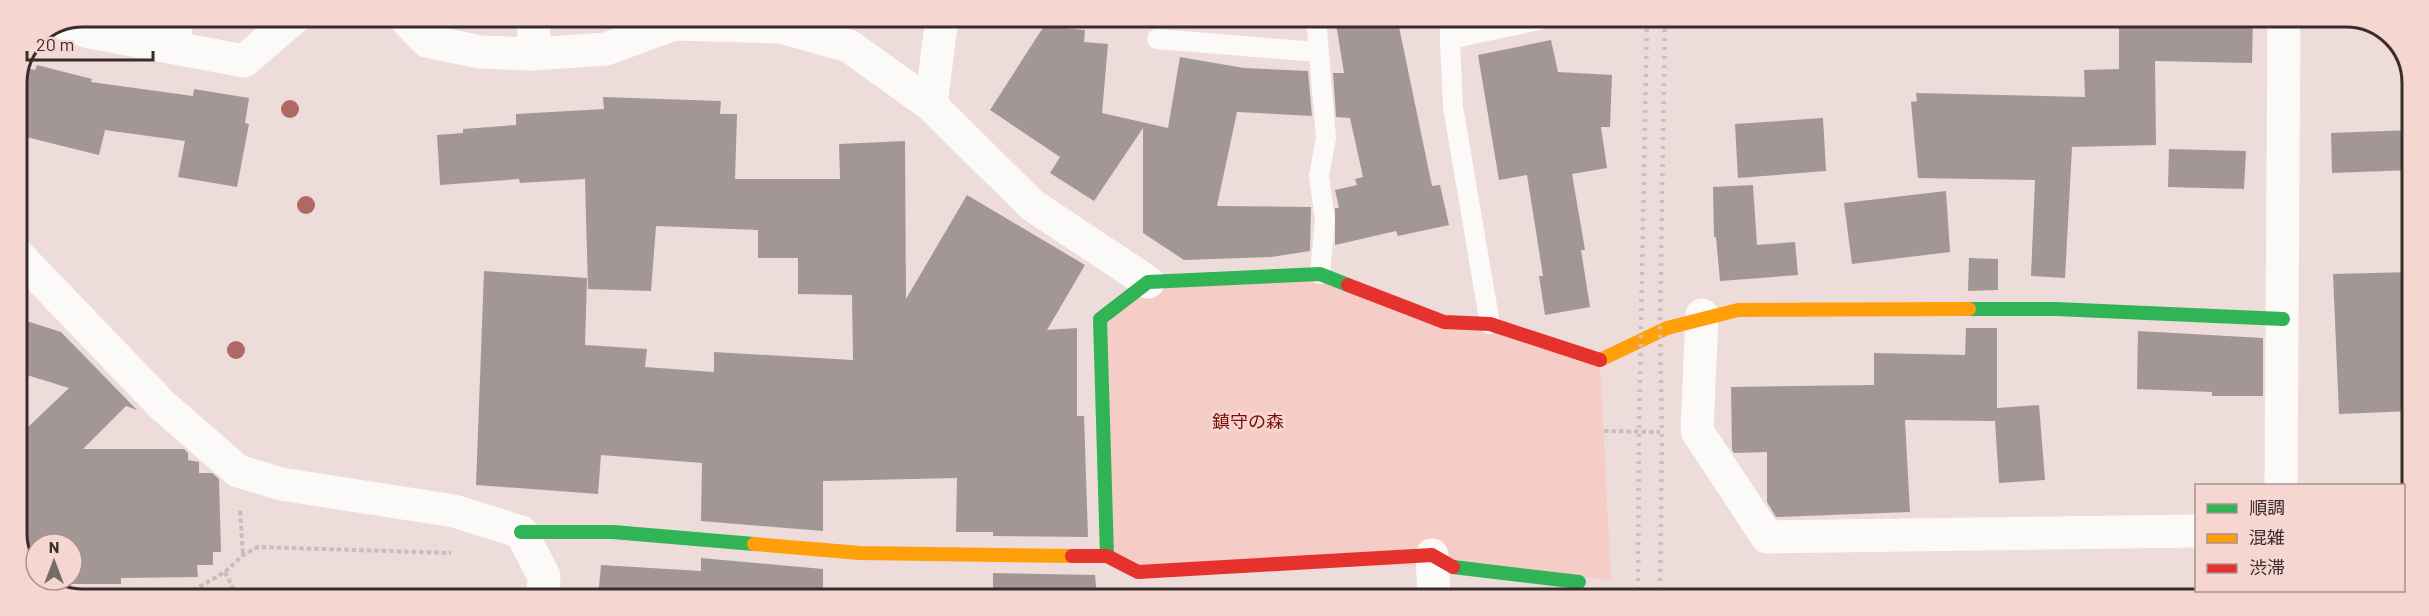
<svg xmlns="http://www.w3.org/2000/svg" width="2429" height="616" viewBox="0 0 2429 616" font-family="Barlow,'Noto Sans JP',sans-serif">
<style>
.green{fill:#f5cdc6}
.building{fill:#a39795}
.lines{fill:none;stroke-linecap:round;stroke-linejoin:round}
.path{stroke:#c4bfbd;stroke-width:4;stroke-dasharray:4.5 3;stroke-linecap:butt}
.lane{stroke:#fcfaf9;stroke-width:20}
.street{stroke:#fcfaf9;stroke-width:33}
.fast{stroke:#30b455;stroke-width:14}
.slow{stroke:#ff9f0a;stroke-width:14}
.jam{stroke:#e5322d;stroke-width:14}
.rail{stroke:#c6c2c1;stroke-width:4.5;stroke-dasharray:3 6;stroke-linecap:butt}
.tree{fill:#af6863}
.labels{text-anchor:middle;stroke-width:6;stroke-linejoin:round;paint-order:stroke}
.park-label{font-size:18px;fill:#7d0a03;stroke:#f5d6d1}
.rim{fill:none;stroke:#382d2b;stroke-width:3}
</style>
<rect width="100%" height="100%" fill="#eddcd9"/>
<!-- green -->
<polygon class="green" points="1319,277 1600,362 1611,580 1456,565 1138,569 1109,555 1102,321 1149,285"/>
<!-- building -->
<g class="building">
<polygon points="1335,17 1397,17 1432,186 1440,185 1449,225 1398,236 1396,231 1335,245 1335,208 1339,208 1335,190 1357,185 1355,179 1363,177 1350,118 1336,117 1333,73 1344,73"/>
<polygon points="2119,18 2253,18 2252,63 2155,61 2156,145 2072,147 2065,278 2031,276 2035,180 1918,178 1911,102 1917,101 1916,93 2085,97 2084,70 2119,69"/>
<polygon points="1044,26 1085,30 1084,42 1108,44 1102,113 1168,128 1180,57 1244,68 1308,71 1312,116 1237,112 1217,206 1311,207 1310,251 1271,257 1184,260 1143,233 1143,128 1094,201 1050,173 1060,157 990,110"/>
<polygon points="1551,40 1558,72 1612,75 1610,127 1601,127 1607,168 1572,174 1585,250 1581,250 1590,307 1545,315 1539,276 1543,276 1527,175 1499,180 1478,55"/>
<polygon points="37,65 92,79 91,82 193,96 194,89 249,98 245,123 249,124 237,187 178,177 185,141 105,130 99,155 22,136 27,118 17,116 17,107 26,68 35,70"/>
<polygon points="603,97 721,101 720,114 737,114 735,179 840,179 839,144 905,141 906,299 967,195 1085,265 1047,330 1077,328 1077,416 1084,416 1088,537 993,536 993,532 956,532 957,478 823,481 823,531 701,521 702,463 601,455 598,494 476,485 484,271 587,278 585,345 647,349 645,367 714,372 714,352 853,360 852,295 798,294 798,258 758,258 758,230 656,226 651,291 588,289 585,179 520,183 519,179 440,185 437,135 463,133 463,129 516,125 516,114 604,109"/>
<polygon points="1823,118 1826,171 1738,178 1735,124"/>
<polygon points="2412,130 2412,170 2332,173 2331,133"/>
<polygon points="2169,149 2246,151 2244,189 2168,187"/>
<polygon points="1753,185 1757,245 1795,242 1798,275 1720,281 1716,237 1714,237 1713,187"/>
<polygon points="1946,191 1950,252 1852,264 1844,203"/>
<polygon points="1969,258 1998,259 1998,290 1968,291"/>
<polygon points="2412,272 2411,411 2339,414 2333,274"/>
<polygon points="17,318 61,332 137,410 126,406 83,449 184,449 188,453 188,460 199,462 199,473 212,473 219,479 221,552 213,552 213,565 197,565 198,577 121,578 121,584 46,584 38,580 72,580 72,544 36,544 36,579 33,577 17,541 17,429 26,429 69,388 17,372"/>
<polygon points="1966,328 1997,328 1997,408 2039,405 2045,480 1999,483 1995,421 1905,420 1910,512 1776,517 1767,502 1767,452 1734,453 1732,450 1731,387 1874,385 1874,353 1965,355"/>
<polygon points="2138,331 2263,338 2263,396 2212,396 2212,392 2137,389"/>
<polygon points="701,558 823,569 823,599 598,598 601,565 701,571"/>
<polygon points="993,573 1095,575 1097,599 993,599"/>
</g>
<g class="lines">
<!-- path -->
<g class="path">
<polyline points="1604,431 1660,432"/>
<polyline points="240,511 243,554"/>
<polyline points="225,572 238,598"/>
<polyline points="180,598 225,572 243,555 258,547 451,553"/>
</g>
<!-- lane -->
<g class="lane">
<polyline points="1316,17 1326,138 1319,176 1325,220 1320,274"/>
<polyline points="1449,17 1453,107 1490,324"/>
<polyline points="1157,39 1317,52"/>
<polyline points="1450,39 1548,18"/>
</g>
<!-- street -->
<g class="street">
<polyline points="404,17 427,41 480,52 533,54 606,49 674,24 781,27 849,46 931,105 1032,205 1148,282"/>
<polyline points="65,24 90,32 244,61 295,17"/>
<polyline points="174,46 177,17"/>
<polyline points="533,54 534,17"/>
<polyline points="931,105 942,17"/>
<polyline points="17,254 163,406 238,471 281,484 454,511 521,532 544,576 543,598"/>
<polyline points="1702,315 1697,431 1767,537 2196,531"/>
<polyline points="2281,486 2284,18"/>
<polyline points="1432,555 1434,599"/>
<polyline points="2282,590 2282,599"/>
</g>
<!-- fast -->
<g class="fast">
<polyline points="1969,309 2056,309 2283,319"/>
<polyline points="521,532 613,532 754,544"/>
<polyline points="1107,556 1100,319 1148,282 1320,274 1348,285"/>
<polyline points="1453,567 1579,582"/>
</g>
<!-- slow -->
<g class="slow">
<polyline points="1600,360 1667,328 1738,310 1969,309"/>
<polyline points="754,544 860,553 1072,556"/>
</g>
<!-- jam -->
<g class="jam">
<polyline points="1348,285 1444,322 1490,324 1600,360"/>
<polyline points="1072,556 1107,556 1138,572 1432,555 1453,567"/>
</g>
<!-- rail -->
<g class="rail">
<polyline points="1638,599 1639,430 1647,17"/>
<polyline points="1660,599 1662,432 1660,330 1665,17"/>
</g>
</g>
<!-- trees -->
<g class="tree">
<circle cx="290" cy="109" r="9"/>
<circle cx="306" cy="205" r="9"/>
<circle cx="236" cy="350" r="9"/>
</g>
<g class="labels">
<!-- park labels -->
<g class="park-label">
<text x="1248" y="428">鎮守の森</text>
</g>
</g>
<!-- crop -->
<path d="M0 0H2429V616H0ZM83 27H2346A56 56 0 0 1 2402 83V533A56 56 0 0 1 2346 589H83A56 56 0 0 1 27 533V83A56 56 0 0 1 83 27Z" fill="#f5d6d1" fill-rule="evenodd"/>
<path class="rim" d="M83 27H2346A56 56 0 0 1 2402 83V533A56 56 0 0 1 2346 589H83A56 56 0 0 1 27 533V83A56 56 0 0 1 83 27Z"/>
<!-- legend -->
<rect x="2195" y="484" width="210" height="108" fill="#f5d6d1" stroke="#a9928f" stroke-width="1.5"/>
<rect x="2207" y="504" width="30" height="9" fill="#30b455" stroke="#a9928f" stroke-width="1.5"/>
<text x="2249" y="514" font-size="18" fill="#382d2b">順調</text>
<rect x="2207" y="534" width="30" height="9" fill="#ff9f0a" stroke="#a9928f" stroke-width="1.5"/>
<text x="2249" y="544" font-size="18" fill="#382d2b">混雑</text>
<rect x="2207" y="564" width="30" height="9" fill="#e5322d" stroke="#a9928f" stroke-width="1.5"/>
<text x="2249" y="574" font-size="18" fill="#382d2b">渋滞</text>
<!-- north arrow -->
<g transform="translate(54 562)"><circle r="28" fill="#f5d6d1" stroke="#a9928f" stroke-width="1.5"/>
<path d="M0-4.5L10 22L0 15L-10 22Z" fill="#776a68"/>
<text y="-9" font-size="16" font-weight="bold" text-anchor="middle" fill="#382d2b">N</text>
</g>
<!-- scale -->
<path d="M27 51v9h126v-9" fill="none" stroke="#382d2b" stroke-width="3"/>
<text x="36" y="51" font-size="18" fill="#382d2b" stroke="#f5d6d1" stroke-width="4.5" paint-order="stroke">20 m</text>
</svg>
